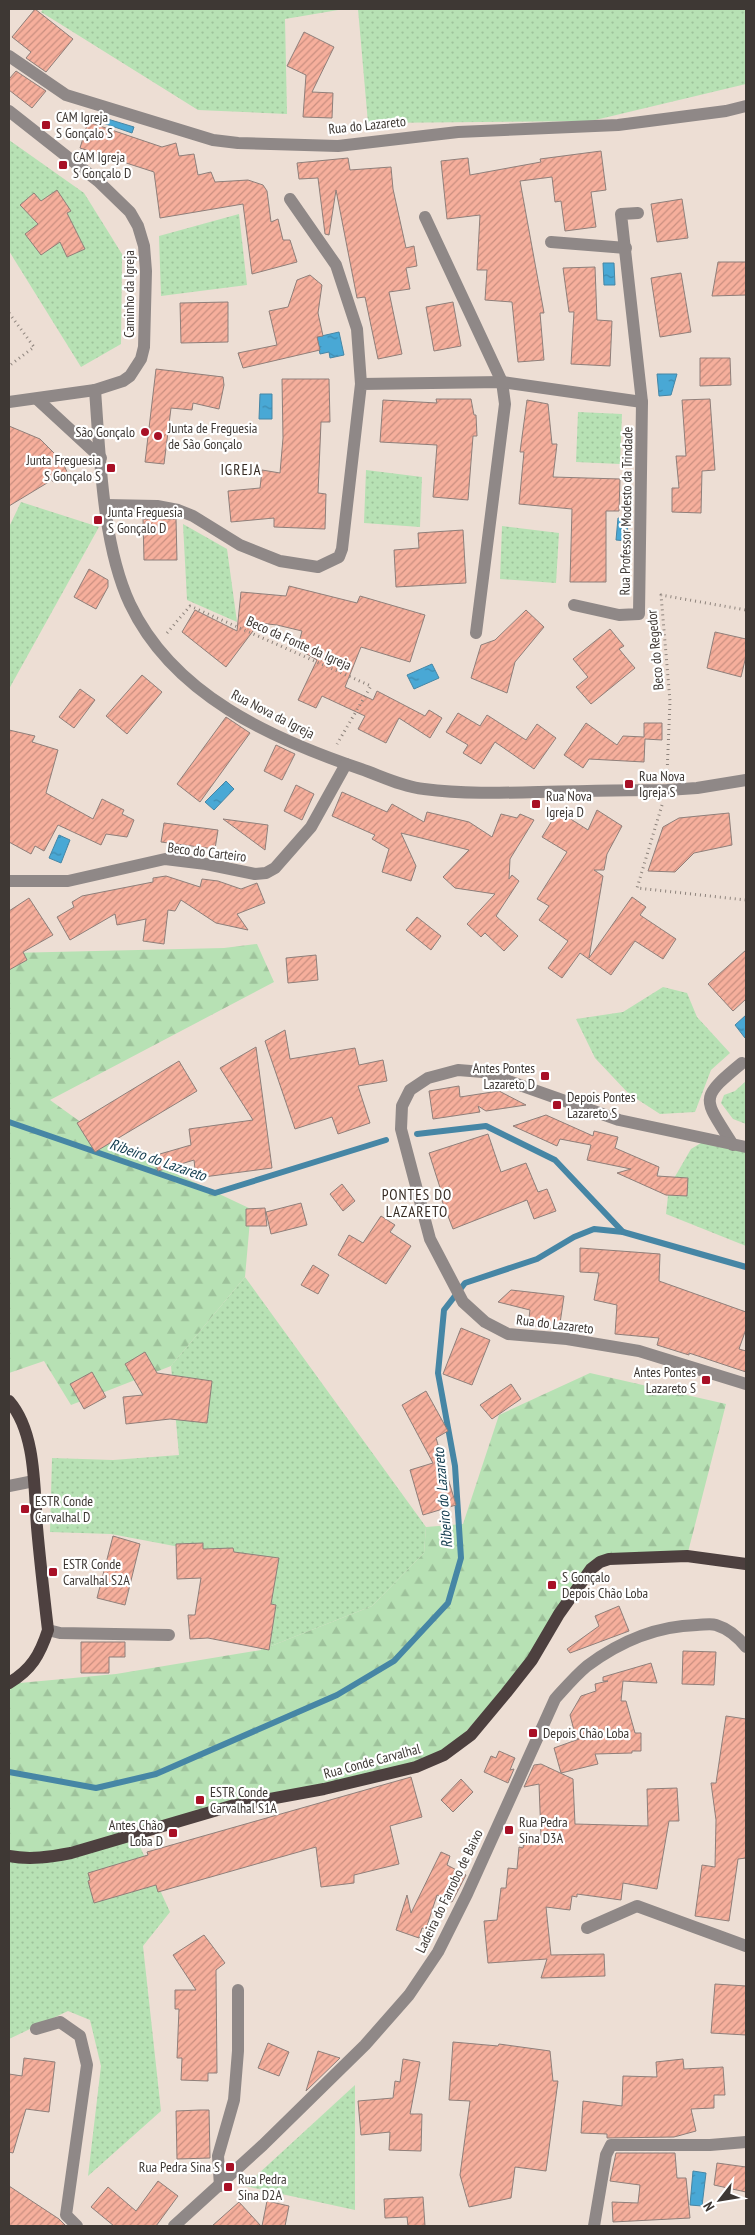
<svg xmlns="http://www.w3.org/2000/svg" width="755" height="2235" viewBox="0 0 755 2235" font-family="'PT Sans Narrow',sans-serif">
<style>
.grass{fill:url(#grass-dots)}
.forest{fill:url(#forest-firs)}
.water{fill:url(#water-ripples);stroke:#4686a5}
.lines{fill:none;stroke-linecap:round;stroke-linejoin:round}
.stream{stroke:#4686a5;stroke-width:6}
.building{fill:url(#building-hatch);stroke:#8f7f7a}
.path{stroke:#8d837c;stroke-width:3;stroke-dasharray:1 4;stroke-linecap:butt}
.minor{stroke:#8f8887;stroke-width:12}
.major{stroke:#4d403f;stroke-width:12}
.poi-dot{fill:#a81026;stroke:#fff;stroke-width:2}
.labels{text-anchor:middle;stroke-width:4.5;stroke-linejoin:round;paint-order:stroke}
.poi-label{font-size:14px;fill:#3e3834;stroke:#fff;text-anchor:start}
.street-label{font-size:14px;fill:#3e3834;stroke:#fff}
.neighbourhood-label{font-size:15px;letter-spacing:1px;fill:#362b23;stroke:#fff}
.water-label{font-size:15px;font-style:italic;fill:#0f394c;stroke:#fff}
</style>
<defs>
<pattern id="grass-dots" width="8" height="8" patternUnits="userSpaceOnUse" patternTransform="scale(1.25)"><rect width="8" height="8" fill="#b7e1b4"/><path d="M2 2h.1M6 6h.1" fill="none" stroke="#9ec29b" stroke-width="1.8" stroke-linecap="round"/></pattern>
<pattern id="forest-firs" width="22" height="20" patternUnits="userSpaceOnUse" patternTransform="scale(1.25)"><rect width="22" height="20" fill="#b7e1b4"/><path d="M5 1l3.5 6h-7zM16 11l3.5 6h-7z" fill="#9ec29b"/></pattern>
<pattern id="water-ripples" width="26" height="14" patternUnits="userSpaceOnUse" patternTransform="scale(1.25)"><rect width="26" height="14" fill="#49a8d5"/><path d="M2 4q2-2 4 0t4 0M15 11q2-2 4 0t4 0" fill="none" stroke="#3e8aae"/></pattern>
<pattern id="building-hatch" width="6" height="6" patternUnits="userSpaceOnUse" patternTransform="scale(1.25)"><rect width="6" height="6" fill="#f6af9c"/><path d="M-1 1l2-2M0 6l6-6M5 7l2-2" fill="none" stroke="#c98f80"/></pattern>
</defs>
<rect width="100%" height="100%" fill="#edded4"/>
<!-- grass -->
<g class="grass">
<polygon points="43,9 344,9 285,19 287,114 198,110 41,12"/>
<polygon points="358,9 746,9 746,84 591,121 368,123"/>
<polygon points="9,140 84,193 122,254 121,344 81,367 9,251"/>
<polygon points="239,214 247,285 161,296 159,236"/>
<polygon points="578,412 622,414 620,464 576,462"/>
<polygon points="366,470 422,477 420,527 364,523"/>
<polygon points="21,502 99,527 9,689 9,527"/>
<polygon points="183,524 227,549 237,622 187,600"/>
<polygon points="502,526 559,533 556,583 500,579"/>
<polygon points="663,987 687,993 697,1017 730,1053 711,1070 695,1112 660,1114 629,1094 595,1058 576,1019 623,1012"/>
<polygon points="746,1081 746,1124 733,1119 721,1103 724,1095 735,1091"/>
<polygon points="706,1140 746,1145 746,1246 666,1214 669,1187 691,1149"/>
<polygon points="245,1277 426,1527 424,1553 372,1606 261,1650 274,1565 111,1534 50,1532 52,1458 113,1460 179,1455 171,1366"/>
<polygon points="137,1840 170,1912 143,1946 161,2111 88,2176 101,2066 90,2020 68,2011 9,2039 9,1858"/>
<polygon points="355,2085 355,2210 245,2186"/>
</g>
<!-- forest -->
<g class="forest">
<polygon points="257,944 274,982 50,1100 107,1141 251,1209 245,1277 171,1366 71,1405 44,1361 9,1373 9,953 224,948"/>
<polygon points="590,1373 726,1404 687,1556 600,1562 532,1660 444,1755 231,1806 71,1853 9,1856 9,1684 116,1674 261,1650 372,1606 424,1553 426,1527 463,1524 499,1415"/>
</g>
<!-- water -->
<g class="water">
<polygon points="101,117 134,127 132,133 100,122"/>
<polygon points="603,263 614,263 615,285 604,285"/>
<polygon points="339,332 344,355 330,358 329,352 320,354 317,337"/>
<polygon points="657,374 677,374 671,395 659,396"/>
<polygon points="260,394 272,394 272,419 259,419"/>
<polygon points="618,518 628,520 627,541 616,540"/>
<polygon points="432,664 439,678 414,689 407,675"/>
<polygon points="226,781 234,789 214,810 205,802"/>
<polygon points="59,835 70,840 61,863 49,858"/>
<polygon points="746,1015 746,1037 745,1038 735,1025"/>
<polygon points="693,2171 706,2173 702,2206 690,2205"/>
</g>
<g class="lines">
<!-- stream -->
<g class="stream">
<polyline points="9,1122 215,1193 386,1140"/>
<polyline points="417,1134 486,1126 555,1160 623,1232 746,1267"/>
<polyline points="9,1772 96,1788 156,1774 337,1695 394,1661 448,1603 461,1558 455,1466 438,1373 444,1310 465,1283 537,1259 574,1237 594,1229 623,1232"/>
</g>
</g>
<!-- building -->
<g class="building">
<polygon points="35,9 73,39 46,72 26,58 31,52 12,37"/>
<polygon points="304,32 334,47 312,92 333,93 332,118 303,117 306,75 287,66"/>
<polygon points="16,71 46,91 32,108 9,90 9,79"/>
<polygon points="88,122 162,147 176,143 179,156 194,154 198,175 211,172 215,182 248,180 263,185 267,191 271,222 278,219 283,240 290,240 297,262 252,274 243,204 160,218 154,172 80,148"/>
<polygon points="601,151 606,190 591,192 596,227 565,231 561,201 555,202 552,177 520,181 544,313 540,313 544,360 518,362 512,302 485,300 487,270 477,270 480,215 447,219 441,161 468,158 470,175 541,162 540,159"/>
<polygon points="348,158 350,170 391,167 393,189 406,248 414,246 417,266 406,268 410,289 389,292 402,354 378,359 365,297 357,298 336,190 329,235 325,234 318,178 299,179 297,163"/>
<polygon points="57,190 71,211 67,213 85,249 67,257 60,242 41,255 25,234 38,224 20,205 34,193 41,201"/>
<polygon points="682,199 688,238 657,242 651,204"/>
<polygon points="718,262 746,262 746,295 712,296"/>
<polygon points="595,267 597,320 612,321 610,366 571,364 574,312 569,312 563,268"/>
<polygon points="681,273 691,332 660,337 651,278"/>
<polygon points="310,275 322,285 318,313 323,336 317,337 320,350 243,368 238,353 277,345 269,311 288,307 297,280"/>
<polygon points="228,302 228,342 181,343 180,303"/>
<polygon points="453,302 461,346 434,351 426,307"/>
<polygon points="700,358 730,358 731,385 700,386"/>
<polygon points="156,369 223,377 224,385 219,409 193,403 192,410 171,408 164,464 145,462"/>
<polygon points="282,379 329,379 330,422 321,422 318,493 326,494 325,529 274,527 274,518 231,522 228,491 260,488 262,470 280,473 283,438"/>
<polygon points="436,399 471,399 474,415 476,415 477,436 473,436 468,500 433,497 437,445 380,442 383,400 437,403"/>
<polygon points="710,399 715,470 702,471 701,513 672,512 672,488 679,488 676,456 686,456 682,400"/>
<polygon points="527,400 548,404 552,444 557,444 553,477 620,479 619,511 606,511 606,582 570,582 572,509 519,504 524,452 520,452"/>
<polygon points="9,426 40,439 62,461 68,474 53,482 52,480 9,506"/>
<polygon points="143,519 176,519 177,560 144,560"/>
<polygon points="463,530 466,583 396,587 394,550 419,548 418,533"/>
<polygon points="89,569 108,580 108,587 96,609 74,597"/>
<polygon points="289,586 357,603 360,596 425,615 410,662 361,647 345,687 373,700 377,691 425,716 429,710 442,718 430,738 399,718 386,743 358,729 365,716 322,696 316,708 298,700 317,660 300,650 303,643 299,642 302,631 277,625 259,623 226,667 182,632 195,610 237,631 241,592 286,596"/>
<polygon points="526,610 544,627 515,662 507,693 471,678 481,645 495,640"/>
<polygon points="610,629 624,646 619,649 635,668 591,704 576,687 588,677 573,659"/>
<polygon points="715,632 746,639 746,656 741,677 707,668"/>
<polygon points="142,675 162,692 127,734 106,716"/>
<polygon points="80,689 95,700 74,728 59,717"/>
<polygon points="458,713 480,726 487,715 526,740 537,724 556,738 534,769 495,742 481,764 463,753 468,745 446,732"/>
<polygon points="226,717 250,733 200,802 177,784"/>
<polygon points="586,723 617,745 623,736 644,737 644,723 662,723 662,740 645,739 644,762 589,759 583,768 564,755"/>
<polygon points="9,730 35,736 32,742 58,750 46,793 93,819 102,799 124,810 122,814 134,820 127,837 106,834 101,845 58,825 44,851 35,846 31,854 9,842"/>
<polygon points="276,745 295,754 282,780 264,771"/>
<polygon points="296,785 314,794 302,820 284,811"/>
<polygon points="342,792 387,812 392,804 424,822 427,812 469,822 492,837 501,814 517,818 520,814 534,820 510,859 509,879 512,875 519,881 496,916 518,936 504,951 485,933 481,937 467,924 495,894 455,888 443,877 469,850 401,833 416,866 411,881 382,872 389,849 372,839 375,835 332,816"/>
<polygon points="597,810 622,826 607,854 604,870 594,870 603,876 589,958 632,897 646,907 640,915 676,939 663,959 635,941 611,975 580,953 562,978 548,968 568,941 539,920 549,906 537,899 567,852 542,837 558,811 588,830"/>
<polygon points="729,813 732,845 694,853 675,872 648,871 663,827 679,818"/>
<polygon points="223,819 268,825 265,850"/>
<polygon points="164,823 218,830 215,849 161,842"/>
<polygon points="166,876 200,887 202,879 218,881 241,889 257,883 265,903 237,914 248,930 216,923 181,900 175,911 168,910 164,944 143,941 146,919 117,925 115,914 70,940 57,917 74,907 72,902 82,896 153,882 153,878"/>
<polygon points="29,898 53,935 23,952 27,960 9,970 9,911"/>
<polygon points="417,917 441,936 431,950 406,930"/>
<polygon points="746,950 746,999 733,1011 708,984"/>
<polygon points="316,955 318,980 288,983 286,958"/>
<polygon points="285,1030 290,1059 355,1048 359,1065 383,1060 387,1081 358,1086 370,1123 338,1134 332,1117 295,1129 265,1041"/>
<polygon points="256,1047 272,1168 196,1178 194,1160 158,1171 153,1156 191,1145 189,1129 253,1120 220,1068"/>
<polygon points="179,1061 197,1091 95,1152 77,1123"/>
<polygon points="459,1086 460,1097 499,1091 526,1105 486,1111 478,1106 480,1112 433,1119 429,1091"/>
<polygon points="546,1115 593,1136 594,1131 618,1137 615,1148 659,1167 657,1176 688,1178 687,1196 666,1195 617,1173 631,1169 587,1160 591,1145 560,1139 557,1146 513,1126"/>
<polygon points="488,1134 501,1172 526,1163 538,1192 547,1189 556,1211 534,1219 527,1200 453,1229 441,1198 443,1197 429,1153"/>
<polygon points="342,1184 355,1201 343,1211 330,1194"/>
<polygon points="301,1203 307,1225 271,1234 266,1212"/>
<polygon points="265,1208 267,1226 246,1226 246,1209"/>
<polygon points="381,1216 395,1225 390,1232 411,1246 386,1284 338,1255 349,1235 363,1243"/>
<polygon points="580,1248 660,1254 659,1281 746,1312 746,1329 739,1349 746,1351 746,1372 689,1353 689,1355 657,1345 659,1338 615,1334 617,1305 594,1300 599,1273 580,1272"/>
<polygon points="313,1265 329,1275 318,1294 301,1285"/>
<polygon points="511,1290 564,1296 559,1330 528,1325 530,1310 498,1302"/>
<polygon points="461,1328 490,1340 472,1385 443,1374"/>
<polygon points="145,1352 157,1373 212,1381 207,1423 170,1419 126,1424 123,1397 143,1395 125,1364"/>
<polygon points="92,1372 106,1397 84,1409 70,1384"/>
<polygon points="511,1384 521,1399 492,1419 480,1405"/>
<polygon points="426,1391 448,1431 436,1438 456,1505 423,1515 410,1470 433,1463 402,1405"/>
<polygon points="113,1536 140,1544 125,1605 97,1598"/>
<polygon points="203,1543 203,1549 233,1548 234,1552 279,1558 271,1604 276,1605 269,1650 208,1638 190,1639 188,1615 195,1615 201,1578 177,1579 176,1544"/>
<polygon points="619,1606 629,1631 570,1653 567,1649 599,1626 595,1616"/>
<polygon points="81,1642 125,1642 125,1657 109,1657 109,1673 81,1673"/>
<polygon points="683,1651 716,1652 714,1685 682,1684"/>
<polygon points="651,1663 657,1683 623,1681 621,1701 626,1701 635,1733 641,1733 641,1751 632,1751 632,1753 595,1754 598,1764 561,1773 554,1748 579,1739 576,1738 570,1715 581,1696 596,1691 595,1684 608,1681 603,1681 603,1677"/>
<polygon points="726,1716 746,1719 746,1858 738,1859 729,1921 695,1916 702,1865 715,1867 716,1820 711,1783 716,1783"/>
<polygon points="499,1751 515,1758 510,1770 514,1769 508,1783 484,1772 491,1756 496,1758"/>
<polygon points="541,1764 573,1779 575,1824 648,1826 647,1789 677,1788 679,1821 669,1821 657,1889 623,1883 621,1900 577,1894 577,1897 572,1896 570,1910 546,1907 551,1955 604,1954 605,1976 541,1978 547,1959 488,1963 484,1921 497,1920 501,1888 506,1888 508,1868 517,1869 519,1847 523,1848 525,1834 541,1836 539,1784 524,1787 534,1765"/>
<polygon points="411,1777 422,1817 390,1826 399,1864 354,1875 354,1883 321,1887 316,1847 158,1892 156,1885 94,1903 88,1881 90,1880 88,1873 148,1855 147,1852"/>
<polygon points="461,1779 473,1792 453,1812 441,1800"/>
<polygon points="441,1852 450,1856 447,1865 466,1875 452,1902 437,1895 426,1929 422,1928 419,1938 396,1930 407,1895 411,1913"/>
<polygon points="204,1935 225,1963 216,1970 217,2073 208,2073 208,2081 181,2080 182,2058 177,2058 179,2009 175,2009 175,1990 196,1990 173,1955"/>
<polygon points="715,1984 746,1986 746,2035 711,2033"/>
<polygon points="453,2042 498,2046 499,2044 550,2051 553,2081 558,2081 546,2171 515,2167 511,2198 469,2207 460,2175 470,2101 449,2100"/>
<polygon points="268,2043 289,2052 279,2076 258,2068"/>
<polygon points="318,2051 340,2058 306,2091"/>
<polygon points="24,2058 55,2062 49,2112 26,2109 13,2153 9,2152 9,2074 22,2076"/>
<polygon points="403,2059 420,2062 410,2114 422,2114 421,2151 389,2150 390,2132 361,2135 358,2101 393,2098 395,2081 400,2082"/>
<polygon points="683,2059 684,2069 723,2067 725,2095 714,2095 714,2108 691,2109 696,2131 674,2137 607,2138 607,2134 581,2133 583,2101 622,2106 623,2076 657,2077 656,2062"/>
<polygon points="200,2110 209,2110 210,2158 177,2159 176,2111"/>
<polygon points="616,2153 675,2153 677,2178 686,2178 690,2218 613,2222 612,2202 638,2203 640,2185 610,2181"/>
<polygon points="717,2163 746,2167 746,2192 714,2185"/>
<polygon points="158,2181 178,2196 156,2226 114,2226 91,2207 108,2187 136,2211"/>
<polygon points="9,2186 59,2219 66,2226 9,2226"/>
<polygon points="423,2197 425,2226 408,2226 407,2217 385,2218 384,2199"/>
<polygon points="267,2201 289,2206 285,2226 262,2226"/>
<polygon points="239,2202 261,2226 212,2226"/>
</g>
<g class="lines">
<!-- path -->
<g class="path">
<polyline points="9,313 34,347 9,366"/>
<polyline points="167,633 190,606 371,686 337,744"/>
<polyline points="667,775 670,701 661,595 746,610"/>
<polyline points="662,805 637,888 746,900"/>
</g>
<!-- minor -->
<g class="minor">
<polyline points="9,56 66,95 213,140 238,143 338,146 458,132 618,125 726,111 746,106"/>
<polyline points="9,111 98,181 130,212 138,226 144,246 146,271 144,347 141,359 130,376 123,381 95,390 9,402"/>
<polyline points="290,199 336,265 357,329 361,384"/>
<polyline points="425,217 502,382 505,404 476,633"/>
<polyline points="551,242 626,248"/>
<path d="M95,390c5,66 7,154 35,214 43,91 142,135 231,165 20,7 42,18 63,20 38,5 76,4 115,3 42,-1 85,-2 128,-2l30,-2 49,-8"/>
<polyline points="37,399 101,458"/>
<polyline points="105,505 157,506 178,510 193,516 240,545 280,561 318,567 339,557 342,549 361,384 502,382 642,402"/>
<polyline points="574,605 619,615 639,614 642,402 621,214 638,213"/>
<polyline points="9,881 68,881 165,859 206,864 255,874 266,873 275,868 311,827 346,764"/>
<path d="M733,1145c-29,-47 -36,-45 9,-82"/>
<polyline points="746,1147 619,1120 483,1072 458,1070 428,1078 410,1090 402,1106 401,1129 430,1239 463,1302 485,1322 508,1334 567,1339 639,1351 746,1384"/>
<polyline points="9,1486 34,1481"/>
<polyline points="48,1630 60,1633 169,1635"/>
<polyline points="587,1928 637,1906 746,1946"/>
<polyline points="36,2029 60,2022 80,2036 87,2065 66,2215 77,2226"/>
<polyline points="220,2186 218,2156 234,2100 238,2051 238,1990"/>
<path d="M174,2226l89,-81 102,-100 44,-50 29,-43 29,-58 88,-195c10,-11 20,-23 32,-33 32,-24 70,-40 110,-41 6,0 13,-2 19,0 13,4 22,12 30,22"/>
<polyline points="594,2226 606,2155 611,2145 710,2145 746,2142"/>
</g>
<!-- major -->
<g class="major">
<path d="M9,1401c27,31 25,86 28,126 3,34 7,69 11,103 -8,25 -17,40 -39,53"/>
<path d="M9,1856c21,4 41,1 62,-3l160,-47 93,-17 92,-22 28,-12 27,-20 35,-42 26,-33 27,-46 32,-45 9,-7 9,-3 78,-3 59,8"/>
</g>
</g>
<!-- markers -->
<g class="poi-dot">
<rect x="41" y="120" width="10" height="10" rx="2.5"/>
<rect x="58" y="160" width="10" height="10" rx="2.5"/>
<circle cx="145" cy="432" r="5"/>
<circle cx="158" cy="436" r="5"/>
<rect x="106" y="463" width="10" height="10" rx="2.5"/>
<rect x="93" y="515" width="10" height="10" rx="2.5"/>
<rect x="624" y="779" width="10" height="10" rx="2.5"/>
<rect x="531" y="799" width="10" height="10" rx="2.5"/>
<rect x="540" y="1071" width="10" height="10" rx="2.5"/>
<rect x="552" y="1100" width="10" height="10" rx="2.5"/>
<rect x="701" y="1375" width="10" height="10" rx="2.5"/>
<rect x="20" y="1504" width="10" height="10" rx="2.5"/>
<rect x="48" y="1567" width="10" height="10" rx="2.5"/>
<rect x="547" y="1580" width="10" height="10" rx="2.5"/>
<rect x="528" y="1728" width="10" height="10" rx="2.5"/>
<rect x="195" y="1795" width="10" height="10" rx="2.5"/>
<rect x="504" y="1825" width="10" height="10" rx="2.5"/>
<rect x="168" y="1828" width="10" height="10" rx="2.5"/>
<rect x="225" y="2162" width="10" height="10" rx="2.5"/>
<rect x="223" y="2182" width="10" height="10" rx="2.5"/>
</g>
<g class="labels">
<!-- poi labels -->
<g class="poi-label">
<text x="56" y="122">CAM Igreja<tspan x="56" dy="16">S Gonçalo S</tspan></text>
<text x="73" y="162">CAM Igreja<tspan x="73" dy="16">S Gonçalo D</tspan></text>
<text x="168" y="433">Junta de Freguesia<tspan x="168" dy="16">de São Gonçalo</tspan></text>
<text x="135" y="437" text-anchor="end">São Gonçalo</text>
<text x="101" y="465" text-anchor="end">Junta Freguesia<tspan x="101" dy="16">S Gonçalo S</tspan></text>
<text x="108" y="517">Junta Freguesia<tspan x="108" dy="16">S Gonçalo D</tspan></text>
<text x="639" y="781">Rua Nova<tspan x="639" dy="16">Igreja S</tspan></text>
<text x="546" y="801">Rua Nova<tspan x="546" dy="16">Igreja D</tspan></text>
<text x="535" y="1073" text-anchor="end">Antes Pontes<tspan x="535" dy="16">Lazareto D</tspan></text>
<text x="567" y="1102">Depois Pontes<tspan x="567" dy="16">Lazareto S</tspan></text>
<text x="696" y="1377" text-anchor="end">Antes Pontes<tspan x="696" dy="16">Lazareto S</tspan></text>
<text x="35" y="1506">ESTR Conde<tspan x="35" dy="16">Carvalhal D</tspan></text>
<text x="63" y="1569">ESTR Conde<tspan x="63" dy="16">Carvalhal S2A</tspan></text>
<text x="562" y="1582">S Gonçalo<tspan x="562" dy="16">Depois Chão Loba</tspan></text>
<text x="543" y="1738">Depois Chão Loba</text>
<text x="210" y="1797">ESTR Conde<tspan x="210" dy="16">Carvalhal S1A</tspan></text>
<text x="519" y="1827">Rua Pedra<tspan x="519" dy="16">Sina D3A</tspan></text>
<text x="163" y="1830" text-anchor="end">Antes Chão<tspan x="163" dy="16">Loba D</tspan></text>
<text x="220" y="2172" text-anchor="end">Rua Pedra Sina S</text>
<text x="238" y="2184">Rua Pedra<tspan x="238" dy="16">Sina D2A</tspan></text>
</g>
<!-- street labels -->
<g class="street-label">
<text transform="translate(367 125) rotate(-6)" y="5">Rua do Lazareto</text>
<text transform="translate(129 294) rotate(-90)" y="5">Caminho da Igreja</text>
<text transform="translate(626 511) rotate(-89)" y="5">Rua Professor Modesto da Trindade</text>
<text transform="translate(299 643) rotate(24)" y="5">Beco da Fonte da Igreja</text>
<text transform="translate(655 650) rotate(-95)" y="5">Beco do Regedor</text>
<text transform="translate(273 714) rotate(27)" y="5">Rua Nova da Igreja</text>
<text transform="translate(207 852) rotate(7)" y="5">Beco do Carteiro</text>
<text transform="translate(555 1324) rotate(7)" y="5">Rua do Lazareto</text>
<text transform="translate(372 1761) rotate(-15)" y="5">Rua Conde Carvalhal</text>
<text transform="translate(449 1891) rotate(-64)" y="5">Ladeira do Farrobo de Baixo</text>
</g>
<!-- neighbourhood labels -->
<g class="neighbourhood-label">
<text x="241" y="475">IGREJA</text>
<text x="417" y="1200">PONTES DO<tspan x="417" dy="17">LAZARETO</tspan></text>
</g>
<!-- water labels -->
<g class="water-label">
<text transform="translate(158 1160) rotate(19)" y="5">Ribeiro do Lazareto</text>
<text transform="translate(443 1498) rotate(-95)" y="5">Ribeiro do Lazareto</text>
</g>
</g>
<!-- border -->
<rect width="755" height="2235" fill="none" stroke="#3e3834" stroke-width="20"/>
<!-- north arrow -->
<g transform="translate(720 2200) rotate(239)" stroke="#ffffff" stroke-width="4" paint-order="stroke">
<path d="M0-4L9 19L0 12L-9 19Z" fill="#3e3834"/>
<text y="-8" font-size="14" font-weight="bold" text-anchor="middle" fill="#3e3834">N</text>
</g>
</svg>
